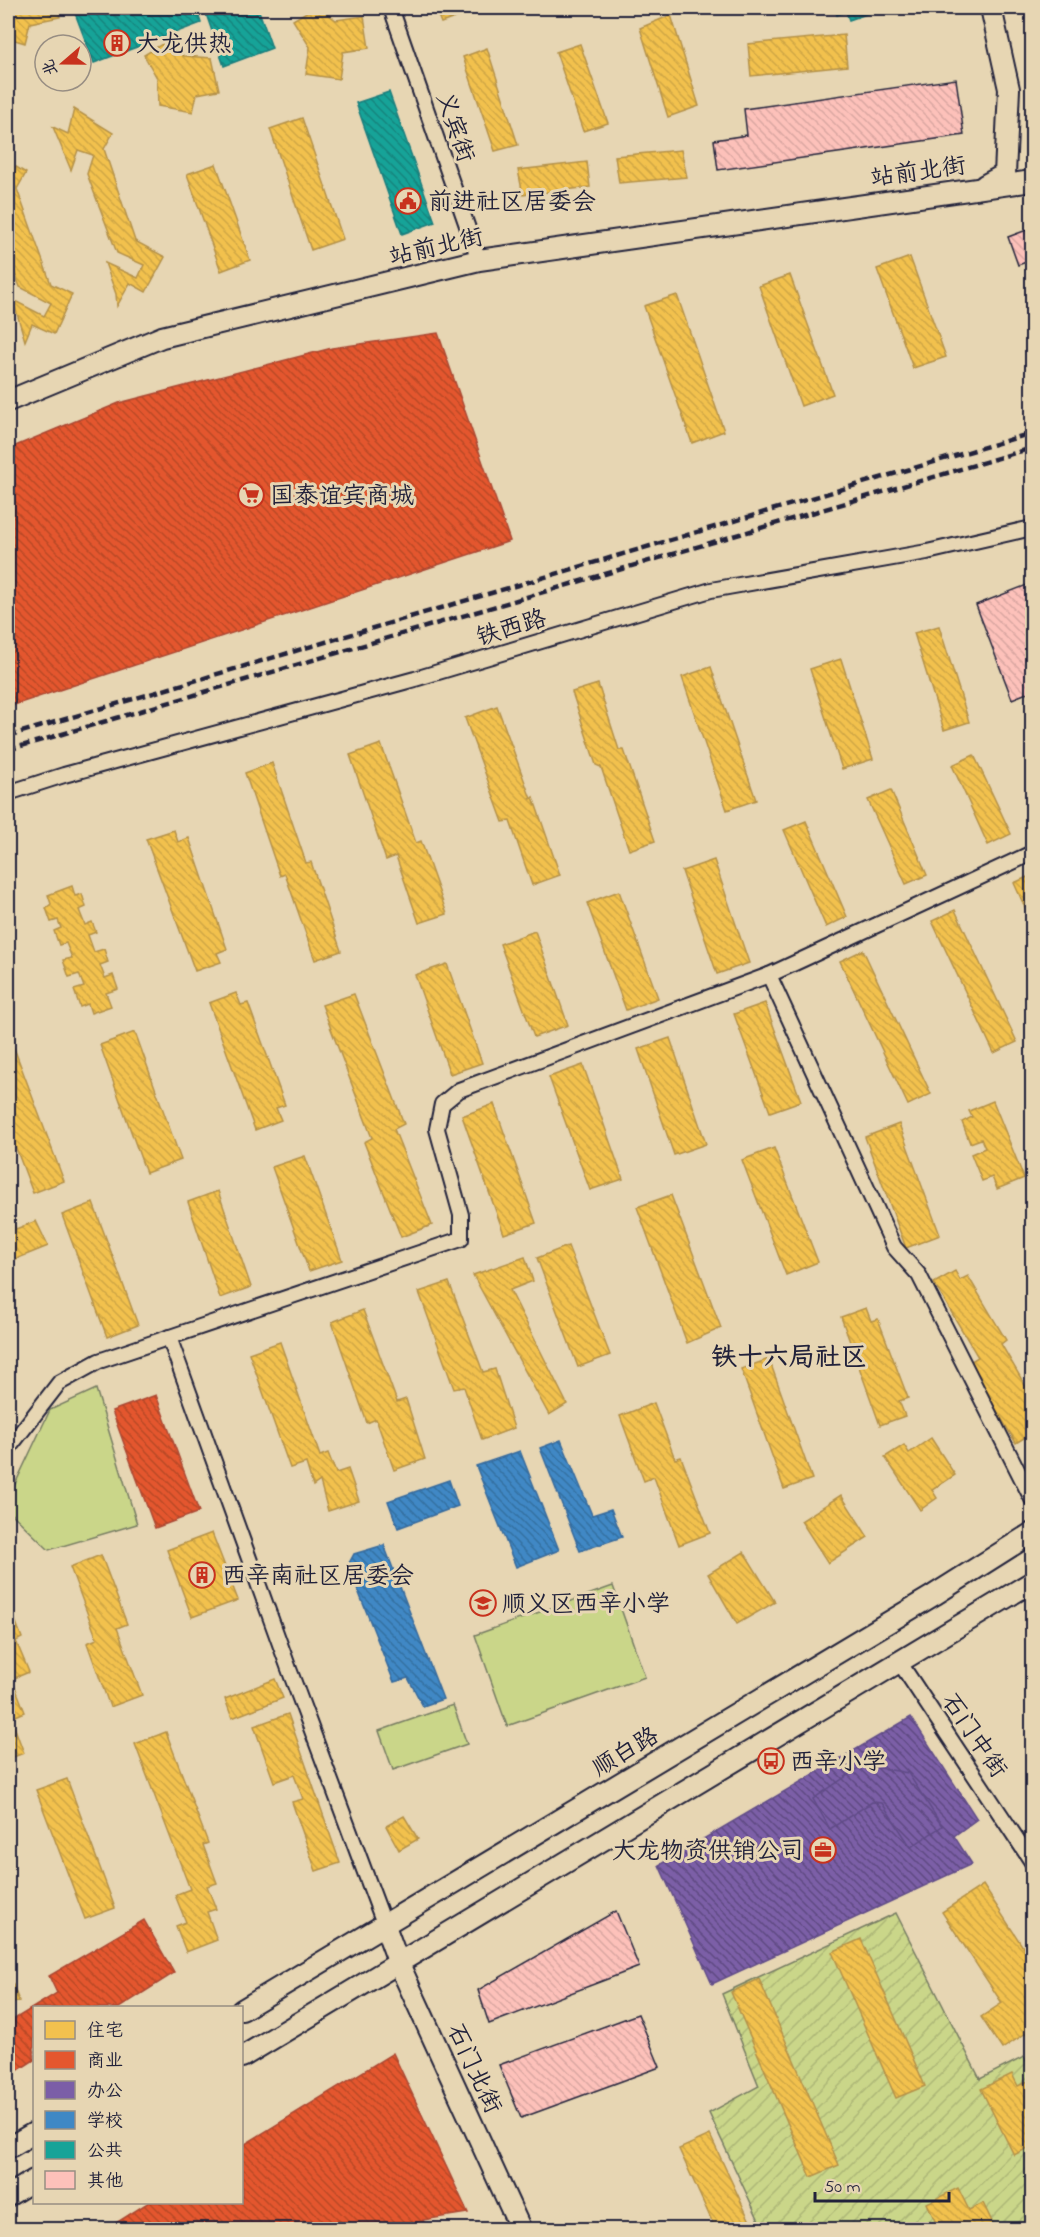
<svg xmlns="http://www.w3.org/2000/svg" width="1040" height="2237" viewBox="0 0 1040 2237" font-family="'Indie Flower','LXGW WenKai TC',sans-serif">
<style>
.park{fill:#cad689;stroke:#767c62;stroke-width:1.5}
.garden{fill:url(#garden-furrows);stroke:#767c62;stroke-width:1.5}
.homes{fill:url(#homes-back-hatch);stroke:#b49148;stroke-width:1.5}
.shops{fill:url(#shops-back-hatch);stroke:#aa4732;stroke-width:1.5}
.offices{fill:url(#offices-back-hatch);stroke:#604c87;stroke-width:1.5}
.schools{fill:url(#schools-back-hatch);stroke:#36699c;stroke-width:1.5}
.public{fill:url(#public-back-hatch);stroke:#1a7c7c;stroke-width:1.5}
.building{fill:url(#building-back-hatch);stroke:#22223b;stroke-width:1.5}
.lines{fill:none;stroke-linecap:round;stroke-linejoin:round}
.street-casing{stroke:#22223b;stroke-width:18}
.secondary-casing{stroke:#22223b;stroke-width:24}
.street{stroke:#e7d6b3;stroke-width:14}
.secondary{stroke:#e7d6b3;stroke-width:20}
.rail{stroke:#22223b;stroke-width:4.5;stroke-dasharray:9 4.5;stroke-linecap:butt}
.labels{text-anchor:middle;stroke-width:6;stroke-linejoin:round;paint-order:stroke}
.poi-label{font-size:24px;fill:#22223b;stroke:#e7d6b3;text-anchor:start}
.street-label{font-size:24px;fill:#22223b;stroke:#e7d6b3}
.neighbourhood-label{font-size:26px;font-weight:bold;fill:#22223b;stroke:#e7d6b3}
</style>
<defs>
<pattern id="garden-furrows" width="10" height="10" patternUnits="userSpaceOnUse" patternTransform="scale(1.5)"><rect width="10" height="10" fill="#cad689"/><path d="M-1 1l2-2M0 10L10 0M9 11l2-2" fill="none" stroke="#adb777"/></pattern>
<pattern id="homes-back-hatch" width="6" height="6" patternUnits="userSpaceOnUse" patternTransform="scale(1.5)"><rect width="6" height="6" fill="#f2c14e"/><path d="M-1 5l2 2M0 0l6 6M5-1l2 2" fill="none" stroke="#cfa645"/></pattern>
<pattern id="shops-back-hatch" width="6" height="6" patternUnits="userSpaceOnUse" patternTransform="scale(1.5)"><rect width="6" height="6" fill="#e4572e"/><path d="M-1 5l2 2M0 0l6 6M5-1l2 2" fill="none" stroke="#b84828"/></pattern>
<pattern id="offices-back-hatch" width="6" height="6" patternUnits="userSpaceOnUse" patternTransform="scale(1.5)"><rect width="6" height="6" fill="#7b5ea7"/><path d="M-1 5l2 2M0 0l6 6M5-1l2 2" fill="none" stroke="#5f4982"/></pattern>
<pattern id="schools-back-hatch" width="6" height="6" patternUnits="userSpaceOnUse" patternTransform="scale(1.5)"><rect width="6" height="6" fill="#3f88c5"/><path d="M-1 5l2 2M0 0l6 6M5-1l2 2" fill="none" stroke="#346fa1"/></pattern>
<pattern id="public-back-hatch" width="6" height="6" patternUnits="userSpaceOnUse" patternTransform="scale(1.5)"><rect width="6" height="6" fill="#17a398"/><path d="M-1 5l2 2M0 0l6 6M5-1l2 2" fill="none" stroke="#14847d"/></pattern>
<pattern id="building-back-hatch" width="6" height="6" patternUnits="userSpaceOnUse" patternTransform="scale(1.5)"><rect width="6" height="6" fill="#fdc1ba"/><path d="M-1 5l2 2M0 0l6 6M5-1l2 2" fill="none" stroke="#d9a6a1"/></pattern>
</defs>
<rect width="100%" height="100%" fill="#e7d6b3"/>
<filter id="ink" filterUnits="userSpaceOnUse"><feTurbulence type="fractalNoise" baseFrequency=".0167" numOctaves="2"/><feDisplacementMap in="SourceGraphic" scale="12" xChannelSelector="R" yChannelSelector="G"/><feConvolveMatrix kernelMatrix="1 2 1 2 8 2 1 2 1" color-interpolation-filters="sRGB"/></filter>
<g filter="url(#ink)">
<!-- park -->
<g class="park">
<polygon points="96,1389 137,1524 49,1550 8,1510 8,1499 50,1410"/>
<polygon points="613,1586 645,1677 507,1726 475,1635"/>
<polygon points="453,1705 467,1744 393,1770 379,1731"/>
</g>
<!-- garden -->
<polygon class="garden" points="896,1913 980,2079 1024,2057 1032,2072 1032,2229 763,2229 709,2113 759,2086 722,1994"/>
<!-- homes -->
<g class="homes">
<polygon points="8,8 58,8 60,17 30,23 25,43 8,38"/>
<polygon points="313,8 319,8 336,20 364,16 369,48 343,52 339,79 306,74 310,47 293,20"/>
<polygon points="435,8 470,8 471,12 441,23"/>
<polygon points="671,15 699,106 668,117 640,28"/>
<polygon points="844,35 847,66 751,76 748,44"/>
<polygon points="172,38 183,56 212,58 219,90 197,94 193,112 158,106 157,78 144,55"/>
<polygon points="580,44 608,123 583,131 556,52"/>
<polygon points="487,48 518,145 495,151 463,57"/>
<polygon points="74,109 113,133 104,149 135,241 165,257 146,292 130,283 117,306 116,294 105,263 138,278 144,265 117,253 87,174 93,155 78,150 71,170 53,127 68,134"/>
<polygon points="302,118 343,239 311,250 270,129"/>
<polygon points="681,150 687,177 619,183 615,156"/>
<polygon points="8,162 26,173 17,189 51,284 72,294 54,334 32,324 25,341 13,300 44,316 51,303 20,287 8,255"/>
<polygon points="587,162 590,187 523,195 518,170"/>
<polygon points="216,164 250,260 221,271 187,174"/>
<polygon points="910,257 946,357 913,368 877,269"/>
<polygon points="790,275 833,394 801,406 759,286"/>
<polygon points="677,295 724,431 692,443 644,306"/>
<polygon points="939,626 969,722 944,730 914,633"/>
<polygon points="841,659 873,759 842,769 810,669"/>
<polygon points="711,667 756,800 727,810 682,677"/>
<polygon points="598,684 619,750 624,750 655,841 629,850 601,767 596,765 572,692"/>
<polygon points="497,706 531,799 533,797 560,875 532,885 510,821 503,822 465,718"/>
<polygon points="381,744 416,843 421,841 447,914 419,923 396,856 386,860 350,755"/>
<polygon points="974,755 1011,834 988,845 952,765"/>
<polygon points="272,763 306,863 311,862 341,951 315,960 285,874 280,876 245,773"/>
<polygon points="891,790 927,875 906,884 868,800"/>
<polygon points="806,821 847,917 826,927 784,830"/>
<polygon points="174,830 178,842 189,838 227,949 217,953 221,962 195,971 146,839"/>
<polygon points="714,860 749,963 717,974 682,871"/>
<polygon points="1032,875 1032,923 1014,883"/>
<polygon points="72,886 75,896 82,894 86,907 79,910 85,925 92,922 96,932 88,935 94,952 104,949 108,962 100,965 105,978 113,975 118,989 106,993 111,1006 91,1013 88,1004 80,1007 74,990 84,987 79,974 69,977 63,960 72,958 66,943 59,945 54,931 61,928 58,920 51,922 46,908 51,904 48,895"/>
<polygon points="619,891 658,998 626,1010 587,903"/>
<polygon points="955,910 1017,1042 994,1053 932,921"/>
<polygon points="535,931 568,1025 534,1037 500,944"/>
<polygon points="863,950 931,1094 908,1105 840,961"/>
<polygon points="447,964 482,1063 450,1074 415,975"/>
<polygon points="236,993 241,1005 248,1003 285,1105 276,1108 281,1120 255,1130 209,1003"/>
<polygon points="354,994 404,1124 394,1129 432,1225 401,1237 364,1142 372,1138 322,1005"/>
<polygon points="765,1003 801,1101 770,1112 734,1014"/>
<polygon points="8,1032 64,1181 33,1193 8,1127"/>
<polygon points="135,1032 181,1160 146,1173 100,1045"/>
<polygon points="670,1038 706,1144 674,1155 638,1049"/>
<polygon points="583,1065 623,1179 590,1190 549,1077"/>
<polygon points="993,1101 1024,1178 997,1189 992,1177 982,1181 971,1154 985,1148 981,1139 970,1143 962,1122 972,1117 969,1111"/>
<polygon points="494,1104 536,1223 504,1234 462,1116"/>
<polygon points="899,1124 940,1235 906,1248 865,1137"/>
<polygon points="774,1148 818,1262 786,1275 742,1160"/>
<polygon points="305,1156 342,1260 309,1271 272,1167"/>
<polygon points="218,1191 251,1287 220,1298 188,1202"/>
<polygon points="671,1195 721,1328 687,1343 637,1207"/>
<polygon points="93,1203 138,1325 107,1337 62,1215"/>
<polygon points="8,1211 16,1229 36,1221 48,1246 11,1261 8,1254"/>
<polygon points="568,1246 610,1355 578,1367 537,1258"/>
<polygon points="525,1257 533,1281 510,1290 567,1404 549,1415 473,1275"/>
<polygon points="955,1271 960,1280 968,1276 1006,1340 1001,1344 1032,1397 1032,1433 1016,1443 968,1363 978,1357 934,1283"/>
<polygon points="449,1282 483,1372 495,1369 514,1428 482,1440 464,1387 454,1389 419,1292"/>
<polygon points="866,1308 871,1321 878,1319 908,1398 899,1401 905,1416 880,1425 841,1317"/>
<polygon points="363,1310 397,1402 406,1399 425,1459 394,1470 376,1419 367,1423 332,1322"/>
<polygon points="280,1342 320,1456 328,1453 336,1473 348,1469 359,1501 328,1511 320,1481 313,1486 306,1463 290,1468 249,1353"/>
<polygon points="769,1359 812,1479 784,1489 741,1369"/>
<polygon points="654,1403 675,1459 681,1457 710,1533 679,1545 654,1477 644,1481 620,1416"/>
<polygon points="931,1438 955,1475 932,1490 937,1498 920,1510 885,1457 904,1445 909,1453"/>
<polygon points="841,1495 868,1537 828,1563 801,1521"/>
<polygon points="212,1533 238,1600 192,1617 167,1550"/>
<polygon points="744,1552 775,1602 737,1624 708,1574"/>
<polygon points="101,1555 127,1624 117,1628 142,1695 110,1707 87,1643 97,1639 70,1567"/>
<polygon points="10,1607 22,1638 16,1641 29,1672 12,1679 25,1712 11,1718 24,1753 8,1759 8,1608"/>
<polygon points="275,1679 283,1698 232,1718 225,1699"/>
<polygon points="288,1714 340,1863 316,1871 292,1802 303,1799 294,1775 274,1782 254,1726"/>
<polygon points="166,1732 208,1843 203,1845 217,1883 207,1886 216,1909 207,1912 217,1940 186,1952 176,1926 186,1922 175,1895 190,1889 135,1744"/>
<polygon points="67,1779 115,1908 85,1919 36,1790"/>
<polygon points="404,1816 418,1839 399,1850 386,1826"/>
<polygon points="983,1885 1032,1961 1032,2029 1002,2049 981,2017 1002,2003 942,1912"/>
<polygon points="861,1939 925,2086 896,2098 832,1952"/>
<polygon points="8,1972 19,2001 8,2005"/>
<polygon points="759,1979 839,2165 811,2177 731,1992"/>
<polygon points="1012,2074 1018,2086 1028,2081 1032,2090 1032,2146 1014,2155 981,2089"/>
<polygon points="710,2135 754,2230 716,2230 679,2149"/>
<polygon points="958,2188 969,2210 983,2203 996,2230 939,2230 927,2203"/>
</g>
<!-- shops -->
<g class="shops">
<polygon points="438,333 510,541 8,707 8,449 119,403 332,348"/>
<polygon points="156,1395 199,1512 155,1528 112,1411"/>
<polygon points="144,1920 174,1973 119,2008 34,2008 34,2060 11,2075 8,2070 8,2023 57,1993 49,1976"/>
<polygon points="393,2053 468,2213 423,2220 427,2230 105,2230 149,2202 242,2202 242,2146"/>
</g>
<!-- offices -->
<g class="offices">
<polygon points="911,1717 977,1819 954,1836 972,1864 712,1984 659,1865"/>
<polygon points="863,1765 908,1773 942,1826 911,1847 882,1803 872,1802 830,1829 813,1799"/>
</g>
<!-- schools -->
<g class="schools">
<polygon points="561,1440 592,1515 611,1509 622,1537 580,1551 540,1448"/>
<polygon points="520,1451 559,1550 516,1567 476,1466"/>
<polygon points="449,1480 458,1506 398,1528 388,1501"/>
<polygon points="384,1545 443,1699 423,1706 408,1678 394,1682 348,1565 354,1554"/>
</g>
<!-- public -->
<g class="public">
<polygon points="73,8 196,8 201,23 94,63"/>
<polygon points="204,8 258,8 272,48 224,66"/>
<polygon points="834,8 884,8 849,20 846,12 837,15"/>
<polygon points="389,92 435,222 402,234 356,103"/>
</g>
<!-- building -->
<g class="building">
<polygon points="956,79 964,135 718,170 714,140 747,135 744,109"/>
<polygon points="1032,228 1032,260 1018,265 1008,237"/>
<polygon points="1032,583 1032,691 1012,699 976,605"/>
<polygon points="616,1911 639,1967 489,2024 478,1990"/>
<polygon points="638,2014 660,2067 521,2118 499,2065"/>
</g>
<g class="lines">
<!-- street casing -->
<g class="street-casing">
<g id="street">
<polyline points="391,8 479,260"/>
<polyline points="8,793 64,775 415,679 711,590 927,552 1032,528"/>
<polyline points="1032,853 769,975 894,1247 919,1275 1032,1499"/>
<polyline points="169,1337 289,1669 385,1926"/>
<polyline points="8,1449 59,1383 99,1361 461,1239 461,1215 437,1129 442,1104 459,1090 769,975"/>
<polyline points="900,1663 1032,1862"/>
</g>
</g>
<!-- secondary casing -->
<g class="secondary-casing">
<g id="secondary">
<polyline points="985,185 1005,174 1009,89 991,8"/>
<polyline points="8,401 162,337 479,260 1032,181"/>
<polyline points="385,1926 399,1964 521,2230"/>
<polyline points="242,2010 934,1595 1032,1533"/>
<polyline points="242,2057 1032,1582"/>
<polyline points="8,2148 34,2133"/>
<polyline points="8,2196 34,2180"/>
</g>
</g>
<!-- street -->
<use href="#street" class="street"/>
<!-- secondary -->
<use href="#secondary" class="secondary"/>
<!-- rail -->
<g class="rail">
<polyline points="8,736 1032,433"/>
<polyline points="8,750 1032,448"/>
</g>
</g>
</g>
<!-- icons -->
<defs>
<g id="building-ring" transform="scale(1.35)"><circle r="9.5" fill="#e7d6b3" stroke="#c8321e" stroke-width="1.5"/><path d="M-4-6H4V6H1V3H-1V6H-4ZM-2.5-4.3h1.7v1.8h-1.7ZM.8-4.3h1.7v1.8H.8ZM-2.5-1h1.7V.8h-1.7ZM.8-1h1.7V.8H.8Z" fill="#c8321e"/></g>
<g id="civic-ring" transform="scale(1.35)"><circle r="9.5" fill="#e7d6b3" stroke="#c8321e" stroke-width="1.5"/><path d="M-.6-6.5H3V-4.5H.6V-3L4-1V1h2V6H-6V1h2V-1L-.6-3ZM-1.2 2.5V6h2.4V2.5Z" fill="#c8321e"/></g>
<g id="supermarket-ring" transform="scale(1.35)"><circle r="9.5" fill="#e7d6b3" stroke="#c8321e" stroke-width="1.5"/><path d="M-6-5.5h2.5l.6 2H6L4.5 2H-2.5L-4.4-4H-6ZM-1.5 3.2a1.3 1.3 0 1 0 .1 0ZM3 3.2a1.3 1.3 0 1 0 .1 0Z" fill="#c8321e"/></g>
<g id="school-ring" transform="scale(1.35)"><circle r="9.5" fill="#e7d6b3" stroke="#c8321e" stroke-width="1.5"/><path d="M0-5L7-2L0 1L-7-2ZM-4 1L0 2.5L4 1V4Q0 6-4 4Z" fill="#c8321e"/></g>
<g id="bus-ring" transform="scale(1.35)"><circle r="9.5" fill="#e7d6b3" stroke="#c8321e" stroke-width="1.5"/><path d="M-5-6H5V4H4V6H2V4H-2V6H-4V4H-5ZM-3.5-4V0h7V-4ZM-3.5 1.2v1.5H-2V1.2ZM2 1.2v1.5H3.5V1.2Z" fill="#c8321e"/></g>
<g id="office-ring" transform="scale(1.35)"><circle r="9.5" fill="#e7d6b3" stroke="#c8321e" stroke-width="1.5"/><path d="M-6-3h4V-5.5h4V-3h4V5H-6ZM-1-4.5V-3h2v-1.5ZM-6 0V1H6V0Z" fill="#c8321e"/></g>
</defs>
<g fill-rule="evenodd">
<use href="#building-ring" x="117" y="43"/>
<use href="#civic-ring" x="408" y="201"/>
<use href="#supermarket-ring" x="251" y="495"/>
<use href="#building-ring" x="202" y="1575"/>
<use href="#school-ring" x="483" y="1603"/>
<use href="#bus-ring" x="771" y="1761"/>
<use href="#office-ring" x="823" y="1850"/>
</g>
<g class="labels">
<!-- poi labels -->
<g class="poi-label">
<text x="136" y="51">大龙供热</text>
<text x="428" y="209">前进社区居委会</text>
<text x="270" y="503">国泰谊宾商城</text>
<text x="222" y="1583">西辛南社区居委会</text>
<text x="502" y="1611">顺义区西辛小学</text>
<text x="790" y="1769">西辛小学</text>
<text x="804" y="1858" text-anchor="end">大龙物资供销公司</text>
</g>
<!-- street labels -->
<g class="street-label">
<text transform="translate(456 127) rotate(71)" y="8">义宾街</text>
<text transform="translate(918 171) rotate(-8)" y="8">站前北街</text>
<text transform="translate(436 246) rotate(-13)" y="8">站前北街</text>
<text transform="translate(511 627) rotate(-17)" y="8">铁西路</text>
<text transform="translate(975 1735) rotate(56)" y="8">石门中街</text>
<text transform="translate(625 1751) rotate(-31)" y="8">顺白路</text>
<text transform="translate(475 2068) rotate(65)" y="8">石门北街</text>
</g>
<!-- neighbourhood labels -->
<g class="neighbourhood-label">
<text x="789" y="1365">铁十六局社区</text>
</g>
</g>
<!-- margin -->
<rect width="1040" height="2237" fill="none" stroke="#e7d6b3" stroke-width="30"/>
<rect x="15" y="15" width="1010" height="2207" fill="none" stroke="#22223b" stroke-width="2" filter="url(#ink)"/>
<!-- legend -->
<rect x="33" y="2006" width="210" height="198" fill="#e7d6b3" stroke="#988e83" stroke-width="1.5"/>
<rect x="45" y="2021" width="30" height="18" fill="#f2c14e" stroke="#988e83" stroke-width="1.5"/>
<text x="87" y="2036" font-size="18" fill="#22223b">住宅</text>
<rect x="45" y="2051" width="30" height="18" fill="#e4572e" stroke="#988e83" stroke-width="1.5"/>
<text x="87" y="2066" font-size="18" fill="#22223b">商业</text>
<rect x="45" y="2081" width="30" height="18" fill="#7b5ea7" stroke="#988e83" stroke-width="1.5"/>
<text x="87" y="2096" font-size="18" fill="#22223b">办公</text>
<rect x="45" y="2111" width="30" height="18" fill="#3f88c5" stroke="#988e83" stroke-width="1.5"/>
<text x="87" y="2126" font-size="18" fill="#22223b">学校</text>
<rect x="45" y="2141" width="30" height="18" fill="#17a398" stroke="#988e83" stroke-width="1.5"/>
<text x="87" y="2156" font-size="18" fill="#22223b">公共</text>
<rect x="45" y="2171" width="30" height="18" fill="#fdc1ba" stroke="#988e83" stroke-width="1.5"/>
<text x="87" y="2186" font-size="18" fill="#22223b">其他</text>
<!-- north arrow -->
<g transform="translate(63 63) rotate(250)"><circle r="28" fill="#e7d6b3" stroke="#988e83" stroke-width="1.5"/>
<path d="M0-4.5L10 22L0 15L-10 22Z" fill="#c8321e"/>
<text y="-9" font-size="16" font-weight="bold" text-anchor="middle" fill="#22223b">北</text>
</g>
<!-- scale -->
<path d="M815 2192v9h134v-9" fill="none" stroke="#22223b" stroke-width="3"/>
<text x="824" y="2192" font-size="18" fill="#22223b" stroke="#e7d6b3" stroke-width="4.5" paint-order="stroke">50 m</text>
</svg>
